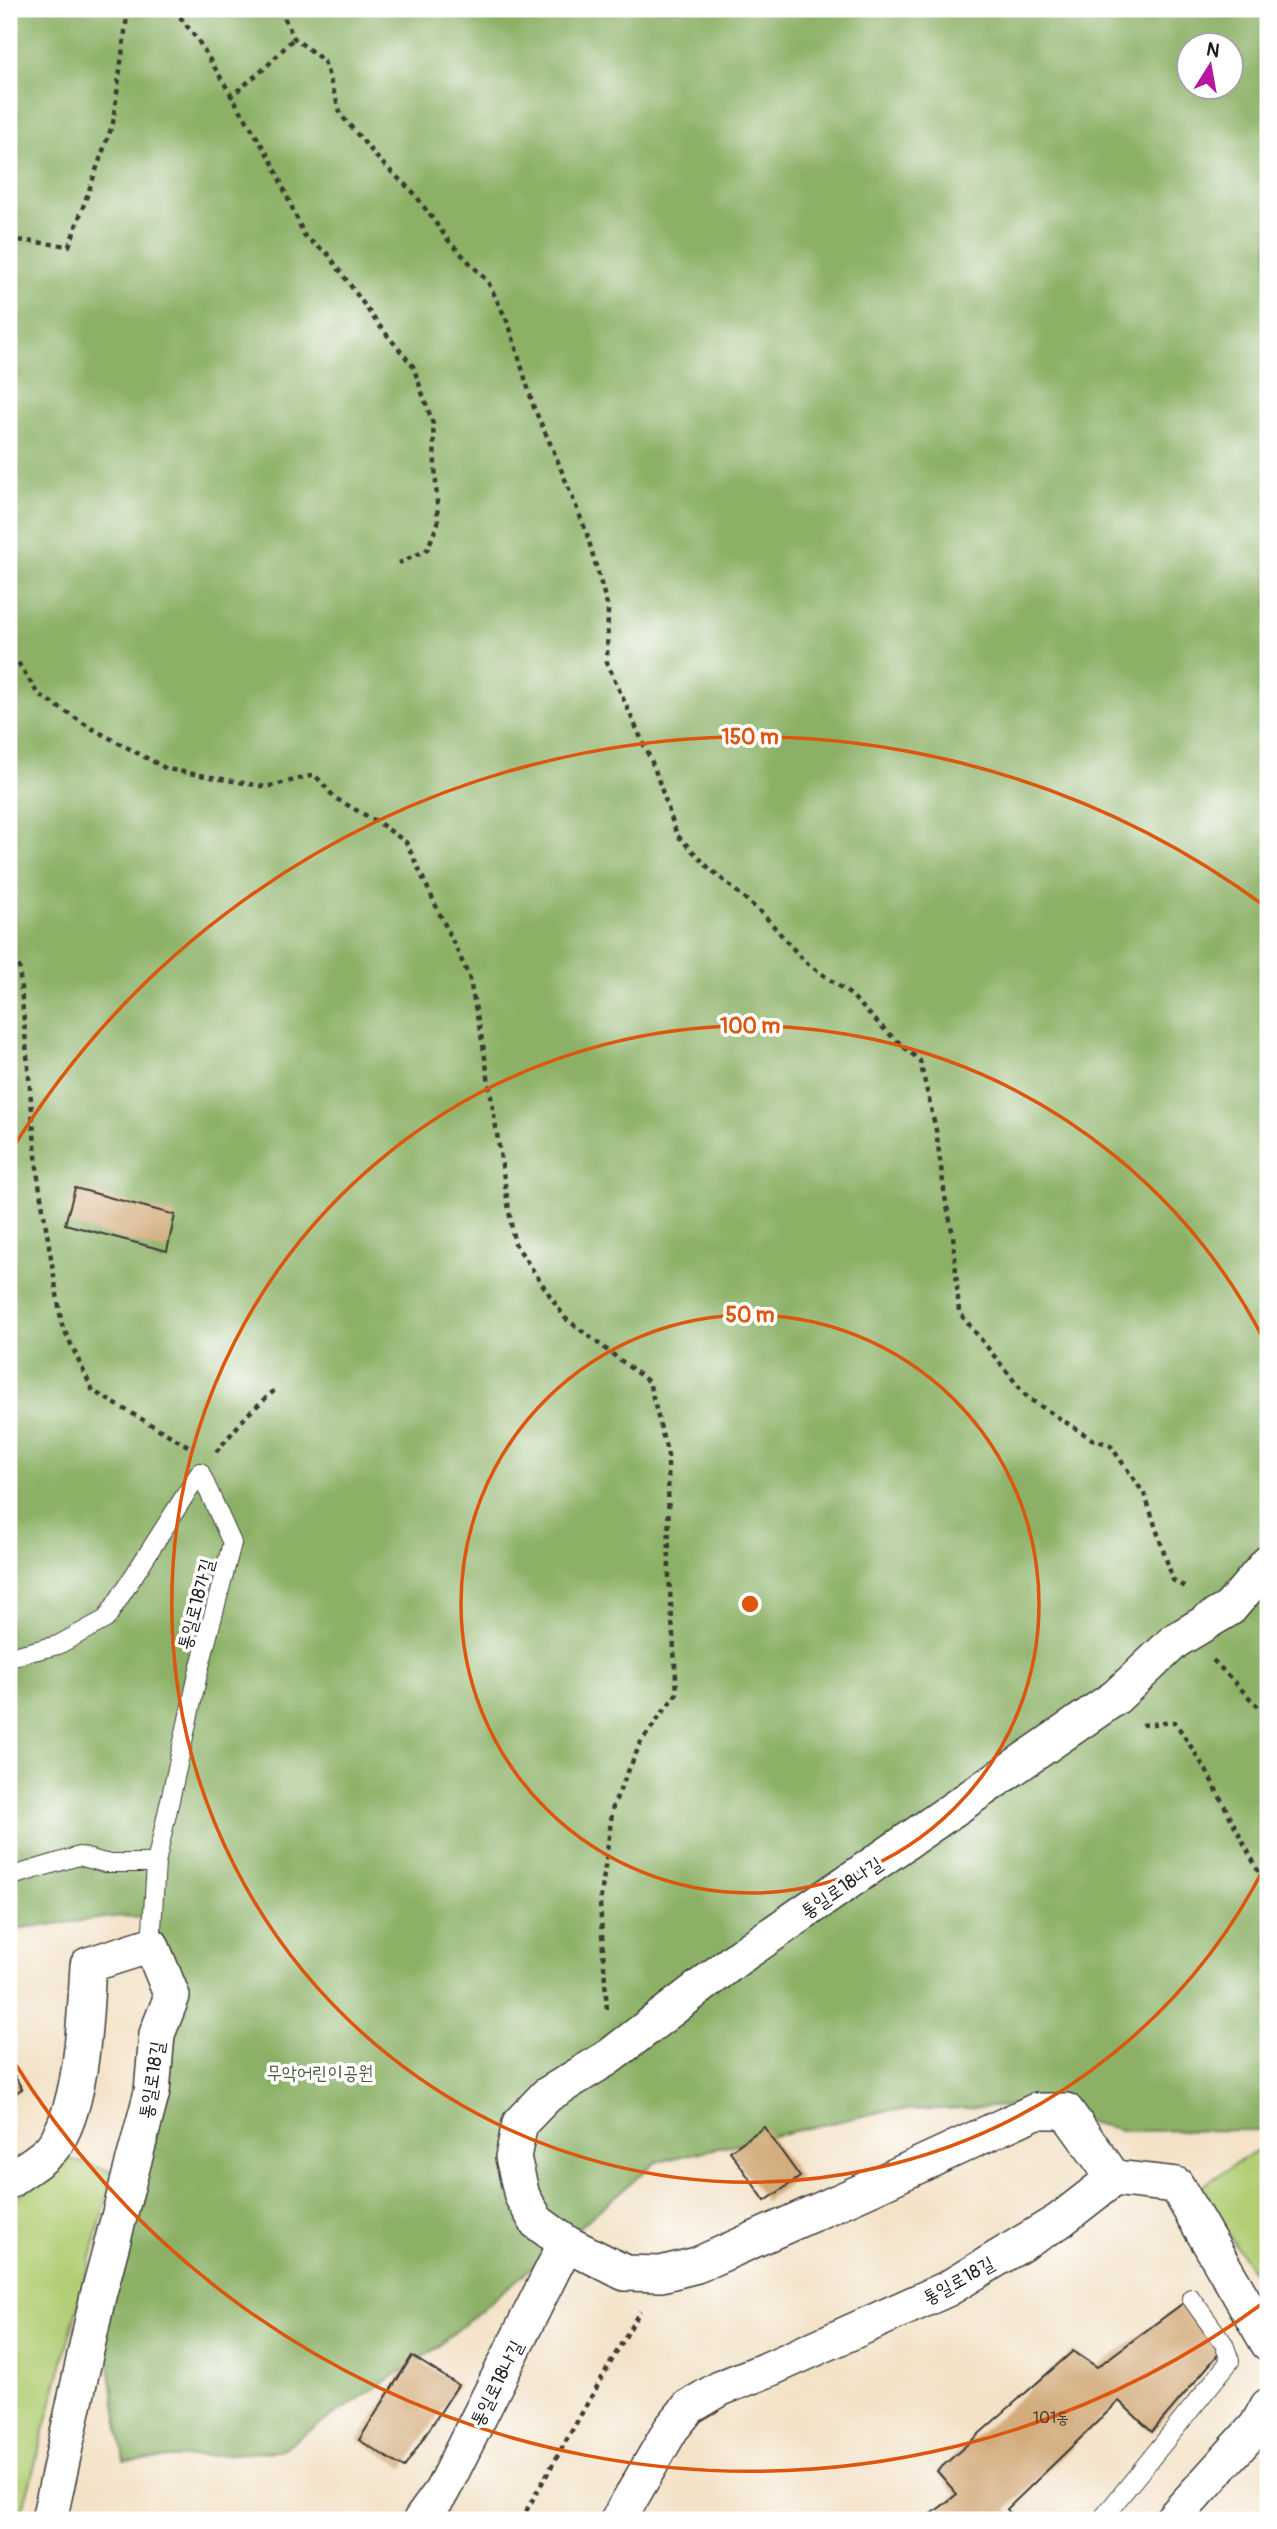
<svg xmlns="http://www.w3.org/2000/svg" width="1277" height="2529" viewBox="0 0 1277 2529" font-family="Pangolin,'Poor Story',sans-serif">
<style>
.green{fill:#b1ce75;stroke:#667548;stroke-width:2}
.forest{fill:#8cb166;stroke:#546641;stroke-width:2;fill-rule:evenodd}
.building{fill:#d3ac7b}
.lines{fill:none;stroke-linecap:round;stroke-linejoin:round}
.service-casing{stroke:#3c3a36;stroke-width:20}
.minor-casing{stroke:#3c3a36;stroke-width:38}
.path{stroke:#3c3a36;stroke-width:4.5;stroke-dasharray:5 5;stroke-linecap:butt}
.service{stroke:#fff;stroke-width:18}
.minor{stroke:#fff;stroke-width:35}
.ring{fill:none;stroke:#de560d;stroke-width:3.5}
.labels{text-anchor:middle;stroke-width:7;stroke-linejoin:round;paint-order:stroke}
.number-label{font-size:16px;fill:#4a4034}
.street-label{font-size:19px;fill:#1c1c1c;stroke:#fff}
.park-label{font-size:19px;fill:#505a3b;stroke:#fff}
.centre{fill:#de560d;stroke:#fff;stroke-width:3.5}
.ring-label{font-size:21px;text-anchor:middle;font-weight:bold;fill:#de560d;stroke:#fff;stroke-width:7;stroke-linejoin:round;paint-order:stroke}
</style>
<rect width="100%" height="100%" fill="#fff"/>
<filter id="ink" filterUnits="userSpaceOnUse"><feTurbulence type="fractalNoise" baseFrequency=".0143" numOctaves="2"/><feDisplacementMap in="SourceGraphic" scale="14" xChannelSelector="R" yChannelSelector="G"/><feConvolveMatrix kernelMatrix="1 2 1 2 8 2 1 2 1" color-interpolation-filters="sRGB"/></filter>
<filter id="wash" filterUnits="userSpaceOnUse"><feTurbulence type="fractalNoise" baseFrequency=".00686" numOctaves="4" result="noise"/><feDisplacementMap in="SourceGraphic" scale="28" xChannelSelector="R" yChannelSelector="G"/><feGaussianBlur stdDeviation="1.57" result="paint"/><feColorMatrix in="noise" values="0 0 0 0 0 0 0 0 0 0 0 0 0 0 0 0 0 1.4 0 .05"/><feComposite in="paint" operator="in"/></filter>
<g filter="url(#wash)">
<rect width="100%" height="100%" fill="#f3e2c7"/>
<!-- green -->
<g class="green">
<polygon points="1257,2150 1268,2161 1268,2295 1199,2188"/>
<polygon points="66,2158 114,2172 20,2520 9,2520 9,2203"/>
</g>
<!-- forest -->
<path class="forest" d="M9,9h1259v2121l-141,1 -110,-25 -132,5 -229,51 -221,187 -156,102 -155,10 -23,-146 69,-364 -23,-33 -24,-2 -102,12 -12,7zM1190,46h42v42h-42z"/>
<g id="blocks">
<!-- building -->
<g class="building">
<polygon points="75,1188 175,1215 167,1251 65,1224"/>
<polygon points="9,2066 22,2089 9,2097"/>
<polygon points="764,2127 800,2177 765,2201 730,2151"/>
<polygon points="1186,2301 1222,2350 1152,2432 1119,2401 1007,2509 1015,2520 924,2520 957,2494 937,2471 1073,2351 1097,2367"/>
<polygon points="412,2356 458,2385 404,2468 359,2440"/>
</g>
</g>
</g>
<g filter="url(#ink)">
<use href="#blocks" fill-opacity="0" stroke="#3c3a36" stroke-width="2"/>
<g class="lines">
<!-- service casing -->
<g class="service-casing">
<g id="service">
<polyline points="9,1657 58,1645 106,1619 200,1472"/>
<polyline points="9,1877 79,1856 105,1863 156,1863"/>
<polyline points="151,1945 156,1863 199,1670 232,1543 200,1472"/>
<polyline points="1101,2520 1230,2361 1224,2344 1191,2298"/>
</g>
</g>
<!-- minor casing -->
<g class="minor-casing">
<g id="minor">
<polyline points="1114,2178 1066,2111 1036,2111 861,2192 697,2265 661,2274 625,2273 566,2243 537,2222 522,2196 513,2157 520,2123 547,2095 609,2057 739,1957 1116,1697 1175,1641 1230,1608 1268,1563"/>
<path d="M9,2181c13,-11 32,-20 43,-33 31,-39 33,-133 36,-183l63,-20 21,51 -15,38 -5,58 -54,204 -49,224"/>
<polyline points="421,2520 442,2491 566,2243"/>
<polyline points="618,2520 671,2429 689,2407 721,2388 769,2369 947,2289 1059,2221 1114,2178 1176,2185 1268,2343"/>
<polyline points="1172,2520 1257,2426 1268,2406"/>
</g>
</g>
<!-- path -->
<g class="path">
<polyline points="174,9 199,42 272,162 305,237 328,254 378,324 413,366 433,424 438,523 427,550 399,563"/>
<polyline points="280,9 294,38 324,61 341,115 380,161 414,193 448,240 488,282 509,325 534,408 554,452 586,531 608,608 607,663 654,767 677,835 708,867 763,914 804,961 851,995 887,1032 920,1061 936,1130 945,1197 953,1235 959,1312 1028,1398 1092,1439 1110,1445 1145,1495 1173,1580 1188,1589"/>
<polyline points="233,97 231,96 265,68 294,38"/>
<polyline points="9,239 69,246 113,123 128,9"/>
<polyline points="9,661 17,661 38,694 91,728 167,769 266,787 315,775 335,798 379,823 406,842 469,976 483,1045 514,1242 565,1318 649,1382 668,1456 669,1576 677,1693 641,1742 613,1806 600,1904 607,2011"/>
<polyline points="9,948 19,966 38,1178 62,1325 93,1391 188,1446"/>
<polyline points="216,1452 248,1414 276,1389"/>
<polyline points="1263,1527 1268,1504"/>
<polyline points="1213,1660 1268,1717"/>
<polyline points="1142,1725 1175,1722 1206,1770 1268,1890"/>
<polyline points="521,2520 640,2311"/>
</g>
<!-- service -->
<use href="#service" class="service"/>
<!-- minor -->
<use href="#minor" class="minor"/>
</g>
</g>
<!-- distance rings -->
<g class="ring">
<circle cx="750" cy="1604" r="289"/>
<path d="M1267 1862A578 578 0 1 1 1267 1346"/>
<path d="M1266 2301A867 867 0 0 1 11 2057M11 1151A867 867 0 0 1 1266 907"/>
</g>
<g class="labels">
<!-- number labels -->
<g class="number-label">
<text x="1051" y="2423">101동</text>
</g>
<!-- street labels -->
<g class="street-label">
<text transform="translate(195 1604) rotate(-75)" y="7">통일로18가길</text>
<text transform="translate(841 1887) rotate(-34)" y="7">통일로18나길</text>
<text transform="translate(151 2080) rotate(-81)" y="7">통일로18길</text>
<text transform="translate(958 2280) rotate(-29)" y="7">통일로18길</text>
<text transform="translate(496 2383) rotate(-63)" y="7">통일로18나길</text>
</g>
<!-- park labels -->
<g class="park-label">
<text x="320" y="2079">무악어린이공원</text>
</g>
</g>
<circle cx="750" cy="1604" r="10" class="centre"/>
<g class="ring-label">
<text x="750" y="744">150 m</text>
<text x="750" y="1033">100 m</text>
<text x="750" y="1322">50 m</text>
</g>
<!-- margin -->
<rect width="1277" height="2529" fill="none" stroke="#fff" stroke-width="35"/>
<!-- north arrow -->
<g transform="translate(1210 66) rotate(11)"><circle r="33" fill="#ffffff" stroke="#a4a4a4" stroke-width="2"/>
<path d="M0-5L12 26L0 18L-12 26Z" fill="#b5179e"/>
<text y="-10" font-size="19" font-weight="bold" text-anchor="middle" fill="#1c1c1c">N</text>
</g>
</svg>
